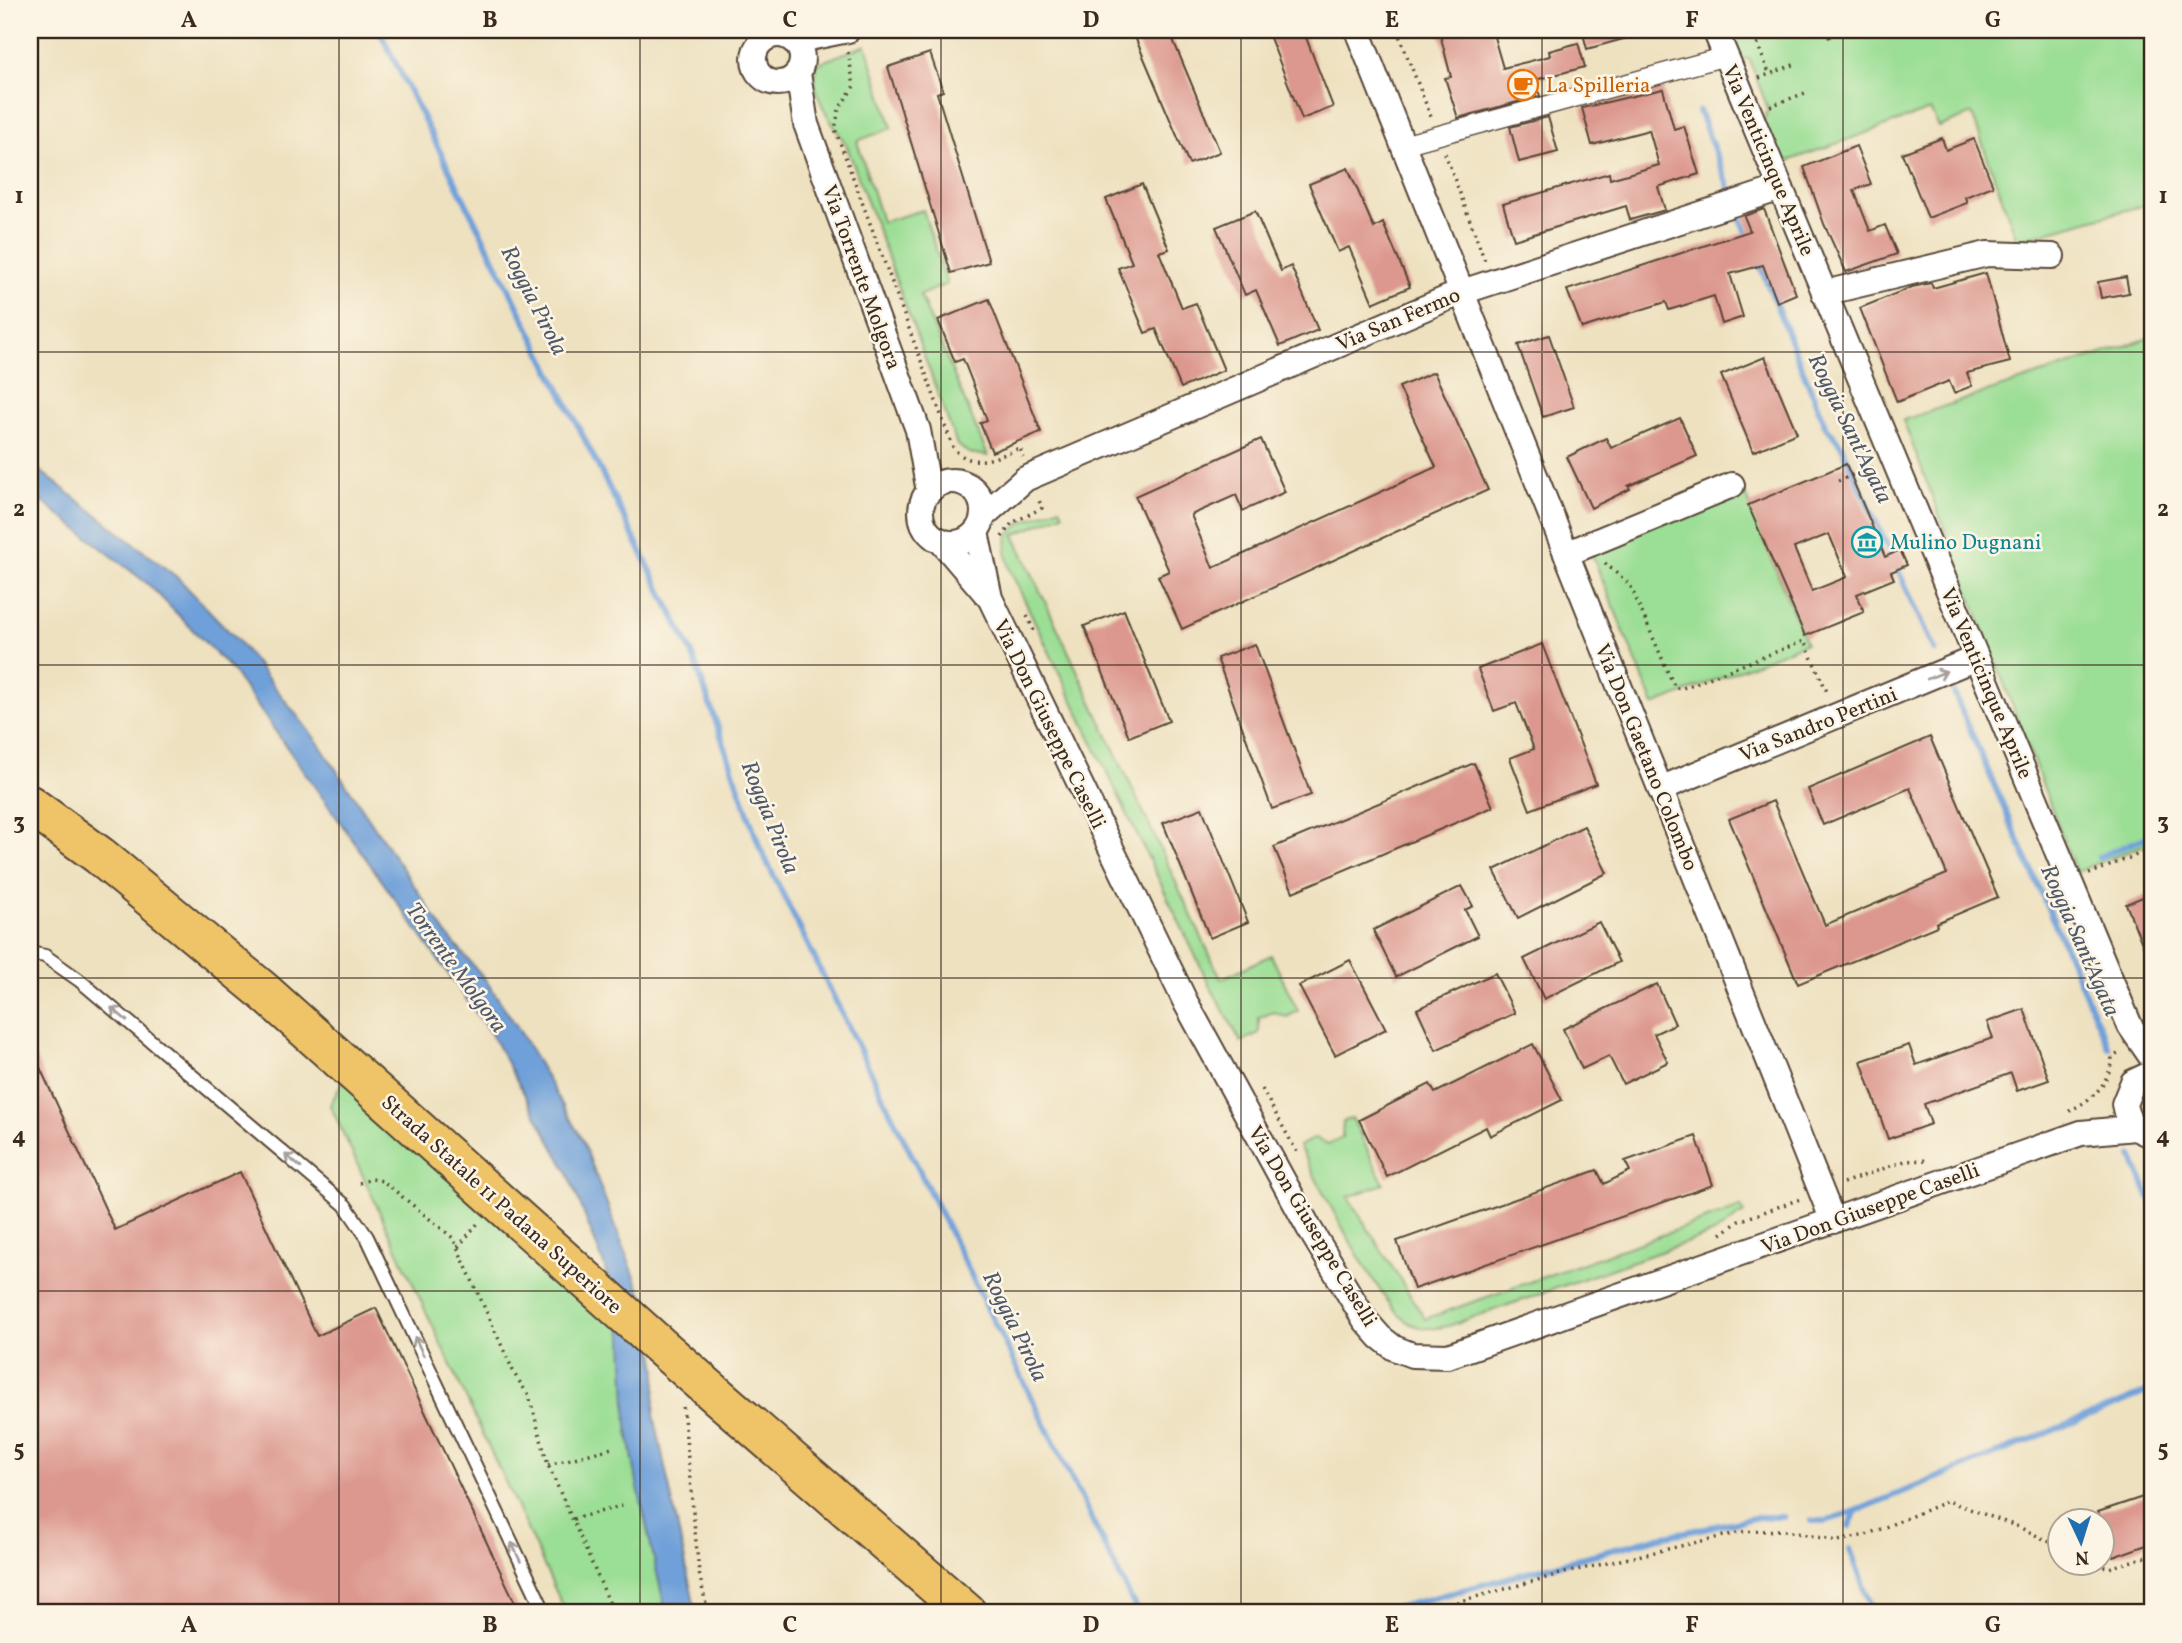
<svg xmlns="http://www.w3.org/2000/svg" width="2182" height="1643" viewBox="0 0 2182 1643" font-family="Vollkorn,serif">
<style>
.green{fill:#9bde95;stroke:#6b845a;stroke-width:2}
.water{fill:#6fa0d9;stroke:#55657c;stroke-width:2}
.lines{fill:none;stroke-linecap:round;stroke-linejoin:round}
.stream{stroke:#6fa0d9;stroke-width:6}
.building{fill:#dc978e;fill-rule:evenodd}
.service-casing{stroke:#564536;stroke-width:16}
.pedestrian-casing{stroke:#564536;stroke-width:21}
.minor-casing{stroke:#564536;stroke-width:28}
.primary-casing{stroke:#564536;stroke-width:42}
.path{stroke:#564536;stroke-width:3.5;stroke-dasharray:2 5;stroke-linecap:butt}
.service{stroke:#fff;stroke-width:12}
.pedestrian{stroke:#fff;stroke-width:18}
.minor{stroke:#fff;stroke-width:24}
.primary{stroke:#efc469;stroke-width:38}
.oneway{stroke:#a79f9a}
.grid{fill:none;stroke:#3b2a1e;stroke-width:2;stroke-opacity:0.55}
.labels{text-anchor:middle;stroke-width:5;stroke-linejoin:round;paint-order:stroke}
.food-label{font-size:21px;fill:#c56008;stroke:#fcf5e5;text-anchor:start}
.street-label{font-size:21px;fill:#3b2a1e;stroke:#fcf5e5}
.culture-label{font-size:21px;fill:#0d838f;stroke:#fcf5e5;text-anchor:start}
.water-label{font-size:23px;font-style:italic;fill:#505969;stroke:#fcf5e5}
.neatline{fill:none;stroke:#3b2a1e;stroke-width:2.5}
.grid-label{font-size:23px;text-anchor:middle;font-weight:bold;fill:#3b2a1e}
</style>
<rect width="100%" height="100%" fill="#fcf5e5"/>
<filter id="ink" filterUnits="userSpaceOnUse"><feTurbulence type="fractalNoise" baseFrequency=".0143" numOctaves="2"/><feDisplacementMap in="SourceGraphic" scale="14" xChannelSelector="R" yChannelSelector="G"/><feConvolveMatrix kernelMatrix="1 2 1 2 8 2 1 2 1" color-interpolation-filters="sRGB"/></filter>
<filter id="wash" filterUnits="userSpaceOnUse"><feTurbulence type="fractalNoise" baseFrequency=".00686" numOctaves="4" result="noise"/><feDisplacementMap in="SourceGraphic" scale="28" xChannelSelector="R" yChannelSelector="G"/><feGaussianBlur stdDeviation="1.57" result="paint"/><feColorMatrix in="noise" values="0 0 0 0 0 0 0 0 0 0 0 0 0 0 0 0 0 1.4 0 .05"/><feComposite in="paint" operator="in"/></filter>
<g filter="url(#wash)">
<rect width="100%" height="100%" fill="#eee1c0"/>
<!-- green -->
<g class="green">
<polygon points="1724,30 2152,30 2152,203 2017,240 1972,114 1939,127 1930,110 1780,164 1762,125 1768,109 1749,59 1736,58"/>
<path d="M866,45l26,83 -35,13 25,81 41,-12 24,74 -27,11 68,161 -19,-3 -12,-8 -111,-301c-13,-18 -43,-61 -27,-81z"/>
<polygon points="2152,337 2152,842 2076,872 1903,420"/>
<polygon points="1740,482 1806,643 1654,705 1588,545"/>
<polygon points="1060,507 1063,514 1014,535 1221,979 1271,955 1298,1011 1287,1017 1273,1012 1259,1018 1259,1033 1241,1042 1210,986 1009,568 1006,551 1008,535 1021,523"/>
<polygon points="350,1068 629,1318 684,1613 566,1613 330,1105"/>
<path d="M1352,1118l32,66 -36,13 77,122 316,-112 3,6 -30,20 -263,92c-13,4 -29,5 -42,-2 -28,-15 -92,-143 -110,-177l16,-8 13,6 14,-6 1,-16z"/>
</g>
<!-- water -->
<polygon class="water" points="30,463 178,578 239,642 317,741 447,935 485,979 518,1028 582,1139 646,1306 657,1369 654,1415 696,1613 666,1613 638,1488 627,1426 623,1338 604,1265 567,1171 491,1034 231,669 149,585 30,492"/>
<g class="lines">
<!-- stream -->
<g class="stream">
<polyline points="379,30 692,653 760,848 1138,1613"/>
<polyline points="1699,111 1730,190"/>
<polyline points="1740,218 1749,239"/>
<polyline points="1757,258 1825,425 1841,445 1935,651"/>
<polyline points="1954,693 2109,1048"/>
<polyline points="2099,857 2152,835"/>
<polyline points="2132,1156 2152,1203"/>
<polyline points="1811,1521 1826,1521 1856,1511"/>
<polyline points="1849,1526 1856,1511 2152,1390"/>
<polyline points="1850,1549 1873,1613"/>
<polyline points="1377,1613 1656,1538 1759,1517 1784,1517"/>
</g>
</g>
<g id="blocks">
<!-- building -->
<g class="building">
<polygon points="1132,30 1169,30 1220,152 1189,164"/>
<polygon points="1267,30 1303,30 1333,107 1302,119"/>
<polygon points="1439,30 1492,30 1503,68 1550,56 1549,51 1578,43 1585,67 1535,80 1540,96 1458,118 1445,78 1451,77"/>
<polygon points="1582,30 1638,30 1638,35 1587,49"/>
<polygon points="930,53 943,91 937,93 989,262 951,273 888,67"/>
<polygon points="1663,89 1674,129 1684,126 1699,174 1658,187 1665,210 1630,220 1626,206 1514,240 1503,204 1609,173 1610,179 1659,165 1649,130 1592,145 1582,108"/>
<polygon points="1548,117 1558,152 1519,162 1510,127"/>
<polygon points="1942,138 1946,150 1974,139 1993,186 1965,197 1967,203 1928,218 1902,153"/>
<polygon points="1856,146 1871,184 1854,190 1870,231 1885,225 1897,254 1846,272 1824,224 1804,167"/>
<polygon points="1348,168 1374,228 1383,223 1410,287 1373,303 1349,247 1338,252 1309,184"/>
<polygon points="1142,184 1169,249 1159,252 1182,308 1196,303 1224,370 1181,388 1156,329 1145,333 1118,268 1132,263 1106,199"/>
<polygon points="1764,209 1796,294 1777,302 1763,265 1730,274 1743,317 1722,324 1714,296 1669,310 1666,302 1582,328 1567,290 1750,231 1744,216"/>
<polygon points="1255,211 1281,271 1291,266 1318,330 1280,346 1256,290 1245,295 1216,227"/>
<polygon points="1986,273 2010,362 1967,373 1972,386 1954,393 1949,381 1897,402 1860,308 1912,287 1931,283 1933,288"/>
<polygon points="2126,277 2129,293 2101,298 2098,282"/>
<polygon points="989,299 1041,432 992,452 980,423 987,420 963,359 955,362 938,320"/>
<polygon points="1549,335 1574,407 1543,417 1518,345"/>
<polygon points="1765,357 1797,433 1753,452 1721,375"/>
<polygon points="1434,372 1488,490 1182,629 1158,576 1169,571 1135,496 1261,439 1285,492 1243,511 1236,495 1191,515 1213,568 1436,467 1399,387"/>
<polygon points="1680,418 1697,456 1628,486 1630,489 1591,508 1567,457 1606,438 1611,448"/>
<path d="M1846,464l39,93 15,-7 7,15 -16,7 3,7 -37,15 7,18 -59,24 -57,-131zM1829,534l18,43 -35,14 -18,-43z"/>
<polygon points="1124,610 1169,721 1129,737 1084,626"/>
<polygon points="1255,644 1311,795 1272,809 1217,658"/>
<polygon points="1542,644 1596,784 1530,810 1510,758 1534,749 1516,703 1494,711 1478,669"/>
<polygon points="1930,737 1998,897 1936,923 1937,926 1798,984 1729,819 1773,801 1825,925 1947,874 1910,788 1823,825 1808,789"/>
<polygon points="1474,763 1493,807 1293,892 1274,847"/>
<polygon points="1202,808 1248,922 1210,938 1163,823"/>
<polygon points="1584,826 1607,873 1518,918 1494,870"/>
<polygon points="1462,886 1473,906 1465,910 1478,936 1396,977 1373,930"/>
<polygon points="2152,893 2152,968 2126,904"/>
<polygon points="1599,922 1619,962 1544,999 1524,959"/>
<polygon points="1350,960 1386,1029 1335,1055 1299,986"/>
<polygon points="1495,973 1515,1013 1436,1050 1417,1009"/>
<polygon points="1657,984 1675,1024 1654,1034 1668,1062 1623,1084 1609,1056 1582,1069 1563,1029"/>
<polygon points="2024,1009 2049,1080 2017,1091 2011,1073 1924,1104 1931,1124 1888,1139 1861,1061 1909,1045 1916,1065 1993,1038 1987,1022"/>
<polygon points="1533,1044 1562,1100 1490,1136 1486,1127 1387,1177 1359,1120 1430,1084 1435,1093"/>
<polygon points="30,1046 115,1230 240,1172 317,1336 376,1308 520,1613 30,1613"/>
<polygon points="1696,1136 1713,1185 1414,1289 1397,1241 1597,1170 1604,1184 1630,1171 1625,1161"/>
<polygon points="2152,1494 2152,1543 2113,1557 2098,1512"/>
</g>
</g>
</g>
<g filter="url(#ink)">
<use href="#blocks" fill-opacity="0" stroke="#564536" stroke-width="2"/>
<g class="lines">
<!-- service casing -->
<g class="service-casing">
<polyline id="service" points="30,953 45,956 79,980 345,1205 367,1237 545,1613"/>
</g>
<!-- pedestrian casing -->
<g class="pedestrian-casing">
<polyline id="pedestrian" points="1403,145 1726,56"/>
</g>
<!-- minor casing -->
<g class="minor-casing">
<g id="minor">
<polyline points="1357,30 1833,1221"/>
<polyline points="1715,30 2130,1026 2152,1058"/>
<circle cx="778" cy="59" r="24"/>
<polyline points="794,41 848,30"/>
<polyline points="798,73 806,124 918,430 929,492"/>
<polyline points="1824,293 1987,254 2052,256"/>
<circle cx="952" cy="512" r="31"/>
<polyline points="983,516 1025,479 1462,292 1781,188"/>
<polyline points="976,532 990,598 1186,1003 1309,1228 1365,1320 1380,1337 1394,1348 1412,1355 1448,1356 2081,1133 2135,1128"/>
<polyline points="940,540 987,595"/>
<polyline points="1566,554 1732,485"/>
<polyline points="1660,789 1976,658"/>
<path d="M2152,1073l-19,9 -9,22c3,18 11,27 28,31"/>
</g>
</g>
<!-- primary casing -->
<g class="primary-casing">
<polyline id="primary" points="30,805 100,856 262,990 660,1346 967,1613"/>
</g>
<!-- path -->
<g class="path">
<polyline points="1397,30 1431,117"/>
<polyline points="1752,30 1769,73"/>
<polyline points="1826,30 1831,41"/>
<path d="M848,52l6,34 -15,23 -4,20 118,318c17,24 45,10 67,1l3,9"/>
<polyline points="1759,78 1796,64"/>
<polyline points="1770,106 1808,92"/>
<polyline points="1445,153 1485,261"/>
<polyline points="1838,481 1875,466"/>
<polyline points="1002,537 1012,523 1042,508 1038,498"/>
<polyline points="1605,563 1630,585 1675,688 1683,688 1804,641 1828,694"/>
<polyline points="1027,616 1034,631"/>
<polyline points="2089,874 2152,849"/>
<polyline points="1262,1089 1299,1156"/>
<path d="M2069,1111c24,-12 40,-26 43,-54l8,-4"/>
<polyline points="359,1183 372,1179 383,1181 453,1238 515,1375 529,1396 548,1465 614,1613"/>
<polyline points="1843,1183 1905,1161 1930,1160"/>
<polyline points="1721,1234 1739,1221 1800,1199"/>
<polyline points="458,1247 479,1222"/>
<polyline points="683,1407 699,1573 708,1613"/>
<polyline points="548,1465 612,1448"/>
<polyline points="573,1519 625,1505"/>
<polyline points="2090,1562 2109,1568 2152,1555"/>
<polyline points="1416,1613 1560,1574 1741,1532 1781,1530 1838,1541 1866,1535 1948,1501 2019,1527 2060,1547"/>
</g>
<!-- service -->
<use href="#service" class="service"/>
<!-- pedestrian -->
<use href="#pedestrian" class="pedestrian"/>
<!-- minor -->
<use href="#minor" class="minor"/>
<!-- primary -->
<use href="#primary" class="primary"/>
</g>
<!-- one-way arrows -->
<defs><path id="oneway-shaft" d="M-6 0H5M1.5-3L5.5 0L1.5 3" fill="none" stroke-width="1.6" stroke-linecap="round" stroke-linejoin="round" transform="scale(1.75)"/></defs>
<g class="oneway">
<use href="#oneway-shaft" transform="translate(1937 675) rotate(-22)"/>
<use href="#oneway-shaft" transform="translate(119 1014) rotate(-140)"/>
<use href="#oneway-shaft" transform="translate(293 1161) rotate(-140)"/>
<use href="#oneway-shaft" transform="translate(419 1346) rotate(-115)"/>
<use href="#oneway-shaft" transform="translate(516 1552) rotate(-115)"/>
</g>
</g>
<!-- grid -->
<path class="grid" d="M339,30v1583M640,30v1583M941,30v1583M1241,30v1583M1542,30v1583M1843,30v1583M30,352h2122M30,665h2122M30,978h2122M30,1291h2122"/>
<!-- icons -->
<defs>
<g id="cafe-ring" transform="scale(1.575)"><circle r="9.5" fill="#fcf5e5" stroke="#e8710a" stroke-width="1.5"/><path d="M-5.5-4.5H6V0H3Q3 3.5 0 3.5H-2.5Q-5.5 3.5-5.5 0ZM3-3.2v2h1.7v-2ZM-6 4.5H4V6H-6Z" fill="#e8710a"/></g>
<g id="museum-ring" transform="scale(1.575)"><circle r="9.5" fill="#fcf5e5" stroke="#0f9aa8" stroke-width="1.5"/><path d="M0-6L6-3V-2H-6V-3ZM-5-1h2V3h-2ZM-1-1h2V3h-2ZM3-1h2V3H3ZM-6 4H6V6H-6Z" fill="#0f9aa8"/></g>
</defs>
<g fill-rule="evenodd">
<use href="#cafe-ring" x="1523" y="85"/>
<use href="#museum-ring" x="1867" y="542"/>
</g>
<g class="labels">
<!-- food labels -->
<g class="food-label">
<text x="1546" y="92">La Spilleria</text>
</g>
<!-- street labels -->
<g class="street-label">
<text transform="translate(1769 160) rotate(67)" y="7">Via Venticinque Aprile</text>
<text transform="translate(862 277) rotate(70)" y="7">Via Torrente Molgora</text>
<text transform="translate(1398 319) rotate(-23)" y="7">Via San Fermo</text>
<text transform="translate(1987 683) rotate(67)" y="7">Via Venticinque Aprile</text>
<text transform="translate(1050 724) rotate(64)" y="7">Via Don Giuseppe Caselli</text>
<text transform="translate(1818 724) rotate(-22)" y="7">Via Sandro Pertini</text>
<text transform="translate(1647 757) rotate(68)" y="7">Via Don Gaetano Colombo</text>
<text transform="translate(502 1204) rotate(42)" y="7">Strada Statale 11 Padana Superiore</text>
<text transform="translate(1870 1208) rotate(-20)" y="7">Via Don Giuseppe Caselli</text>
<text transform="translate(1313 1226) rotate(59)" y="7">Via Don Giuseppe Caselli</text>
</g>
<!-- culture labels -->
<g class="culture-label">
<text x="1890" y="549">Mulino Dugnani</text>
</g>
<!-- water labels -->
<g class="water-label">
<text transform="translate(535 300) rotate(63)" y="8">Roggia Pirola</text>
<text transform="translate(1851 428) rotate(64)" y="8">Roggia Sant'Agata</text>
<text transform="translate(771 817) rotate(68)" y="8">Roggia Pirola</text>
<text transform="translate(2081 940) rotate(66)" y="8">Roggia Sant'Agata</text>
<text transform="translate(457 967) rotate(54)" y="8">Torrente Molgora</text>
<text transform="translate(1016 1326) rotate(64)" y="8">Roggia Pirola</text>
</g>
</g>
<!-- margin -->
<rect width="2182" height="1643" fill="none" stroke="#fcf5e5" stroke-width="77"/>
<!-- north arrow -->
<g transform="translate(2081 1542) rotate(176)"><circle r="33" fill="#fcf5e5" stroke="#afa495" stroke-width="2"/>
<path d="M0-5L12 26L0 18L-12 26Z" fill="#1f6fb2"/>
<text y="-10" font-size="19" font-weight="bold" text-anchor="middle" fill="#3b2a1e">N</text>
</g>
<rect x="38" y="38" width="2106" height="1566" class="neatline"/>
<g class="grid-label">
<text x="189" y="27">A</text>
<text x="490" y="27">B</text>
<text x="790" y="27">C</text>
<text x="1091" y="27">D</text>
<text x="1392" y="27">E</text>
<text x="1692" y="27">F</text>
<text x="1993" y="27">G</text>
<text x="19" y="203">1</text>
<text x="2163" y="203">1</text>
<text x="19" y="516">2</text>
<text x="2163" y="516">2</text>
<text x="19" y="829">3</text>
<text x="2163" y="829">3</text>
<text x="19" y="1143">4</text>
<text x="2163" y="1143">4</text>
<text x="19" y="1456">5</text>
<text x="2163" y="1456">5</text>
<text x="189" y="1632">A</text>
<text x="490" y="1632">B</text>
<text x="790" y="1632">C</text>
<text x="1091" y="1632">D</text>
<text x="1392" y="1632">E</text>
<text x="1692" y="1632">F</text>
<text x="1993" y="1632">G</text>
</g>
</svg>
